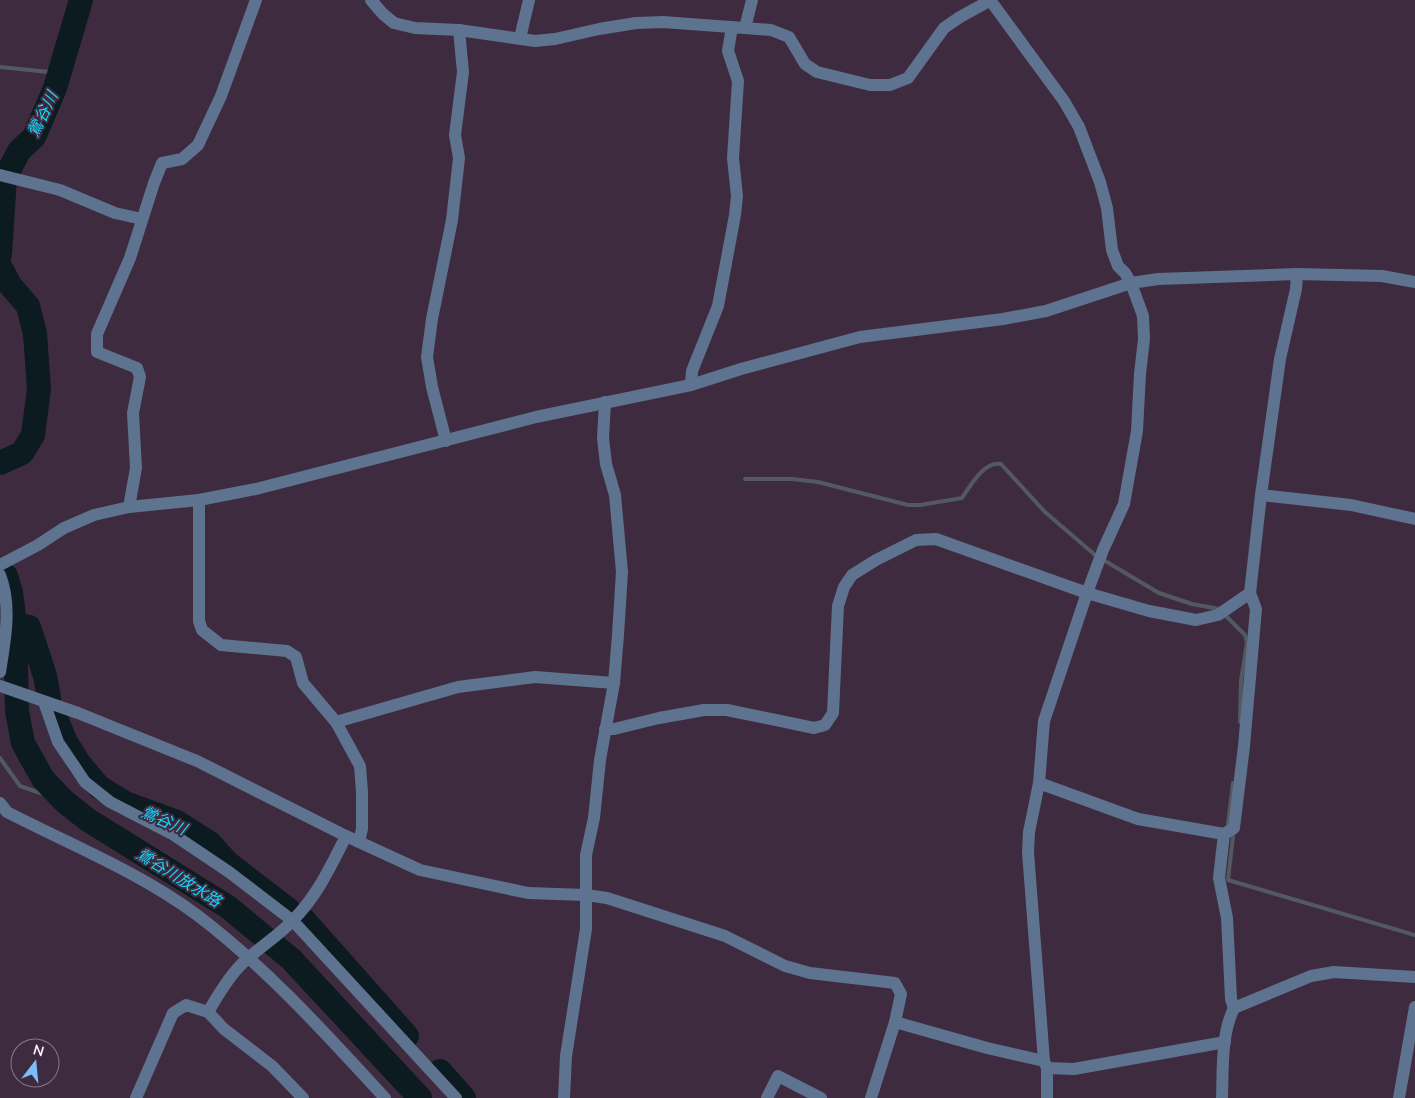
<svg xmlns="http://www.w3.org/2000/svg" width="1415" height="1098" viewBox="0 0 1415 1098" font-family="Mulish,'Noto Sans JP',sans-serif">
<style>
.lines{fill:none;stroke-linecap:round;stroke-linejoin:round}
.stream{stroke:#525a60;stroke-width:4}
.river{stroke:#0b1b1f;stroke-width:24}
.minor{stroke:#5e738f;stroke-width:12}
.labels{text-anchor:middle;stroke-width:4;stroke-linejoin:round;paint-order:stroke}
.water-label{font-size:16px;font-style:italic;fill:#15d6fb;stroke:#3f2b3f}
</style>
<rect width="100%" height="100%" fill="#3f2b3f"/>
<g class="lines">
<!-- stream -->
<g class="stream">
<polyline points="0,67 59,73"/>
<path d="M745,479h47l26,3 90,23h12l42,-7c9,-13 22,-37 39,-34l44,48 50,43 64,38 33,11 27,5 26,26 2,7 -6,39 -1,41"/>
<polyline points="0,758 20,786 64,801"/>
<polyline points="1233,783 1228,824 1233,836 1228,880 1415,935"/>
</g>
<!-- river -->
<g class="river">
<polyline points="0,254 5,178 19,151 34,137 55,88 81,0"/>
<polyline points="0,266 10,285 28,306 35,334 39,389 33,435 22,453 0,463"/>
<polyline points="6,576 11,592 15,625 17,711 23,743 43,779 64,801 88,820 228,907 291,959 420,1098"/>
<polyline points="15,625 29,627 45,676 49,697"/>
<polyline points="56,718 66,742 79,763 99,787 125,803 177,822 210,843 228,863 289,910"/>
<polyline points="305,921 407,1036"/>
<polyline points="440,1071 464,1098"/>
</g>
<!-- minor -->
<g class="minor">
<polyline points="371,0 383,14 394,23 415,28 459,30 535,41 555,39 599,29 636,23 663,22 771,30 789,37 805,64 817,72 870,85 890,85 908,78 944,28 960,17 991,0"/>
<polyline points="990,0 1064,101 1079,127 1100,182 1107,208 1112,250 1118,266 1125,273 1131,283 1143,316 1144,339 1140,374 1137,431 1124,504 1103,550 1087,593 1044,721 1039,783 1029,832 1028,852 1044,1061 1047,1068 1047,1098"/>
<polyline points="745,28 752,0"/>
<polyline points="520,38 529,0"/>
<polyline points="0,175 60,190 115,213 142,219"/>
<polyline points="691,385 692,371 718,306 735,215 737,196 733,158 738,81 728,51 732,27"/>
<polyline points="446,441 432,387 427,357 432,319 452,220 459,158 455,135 463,72 459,30"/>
<polyline points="1261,495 1351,505 1415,519"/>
<polyline points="199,500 199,621 202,630 221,645 287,651 296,657 303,683 336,722 360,766 362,792 362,829 359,842"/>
<polyline points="129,507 136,468 133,413 140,377 137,368 97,352 97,334 130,258 154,183 162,163 182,159 198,145 221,96 256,0"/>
<polyline points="0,565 38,545 64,528 94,515 129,507 199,500 256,489 536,417 691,385 741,369 860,337 1003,319 1046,311 1131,283 1158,279 1297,274 1382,276 1415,282"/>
<path d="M0,575c12,31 5,65 0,97"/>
<polyline points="0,686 78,713 197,761 346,836 420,870 528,893 586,895 607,898 725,936 785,966 810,973 895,983 901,994 895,1022 987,1048 1044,1061"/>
<polyline points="44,702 58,742 85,782 110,802 174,835 229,872 293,921 456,1098"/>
<polyline points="336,722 458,687 535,677 614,683"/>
<polyline points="605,729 614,729 659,718 704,710 727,710 814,728 825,725 833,713 838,606 844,587 852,575 876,560 916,540 936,539 1087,593 1149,611 1196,620 1218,615 1250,593"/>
<polyline points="1039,783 1138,819 1224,834"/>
<path d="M0,803l7,9c64,33 132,60 190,103 70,53 129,119 188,183"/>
<polyline points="1234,1008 1231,999 1227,918 1219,878 1224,834 1234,828 1244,746 1256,609 1250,593 1261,495 1280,359 1296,289 1297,274"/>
<path d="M208,1012c9,-15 18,-31 30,-44 16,-18 39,-30 55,-48 24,-24 38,-54 53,-84"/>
<polyline points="1047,1068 1074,1069 1225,1042"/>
<polyline points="136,1098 173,1013 186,1005 208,1012 224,1029 272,1066 303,1098"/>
<polyline points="564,1098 566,1056 586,929 586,855 594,818 600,760 614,683 618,635 622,572 615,495 606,464 603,438 605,402"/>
<polyline points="767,1098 778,1076 821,1098"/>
<polyline points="871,1098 895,1022"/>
<path d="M1222,1098c1,-28 -1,-64 12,-90l77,-32 23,-4 81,5"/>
<polyline points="1399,1098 1415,1007"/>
</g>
</g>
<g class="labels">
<!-- water labels -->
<g class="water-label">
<text transform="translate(42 114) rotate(-64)" y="6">鶯谷川</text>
<text transform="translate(164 820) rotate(24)" y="6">鶯谷川</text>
<text transform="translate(179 877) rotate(32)" y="6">鶯谷川放水路</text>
</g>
</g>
<!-- north arrow -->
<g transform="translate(35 1063) rotate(16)"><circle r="24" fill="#3f2b3f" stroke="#897889"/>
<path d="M0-4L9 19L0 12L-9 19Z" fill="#7bbef9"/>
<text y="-8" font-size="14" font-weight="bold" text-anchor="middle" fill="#f9ecf9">N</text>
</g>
</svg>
